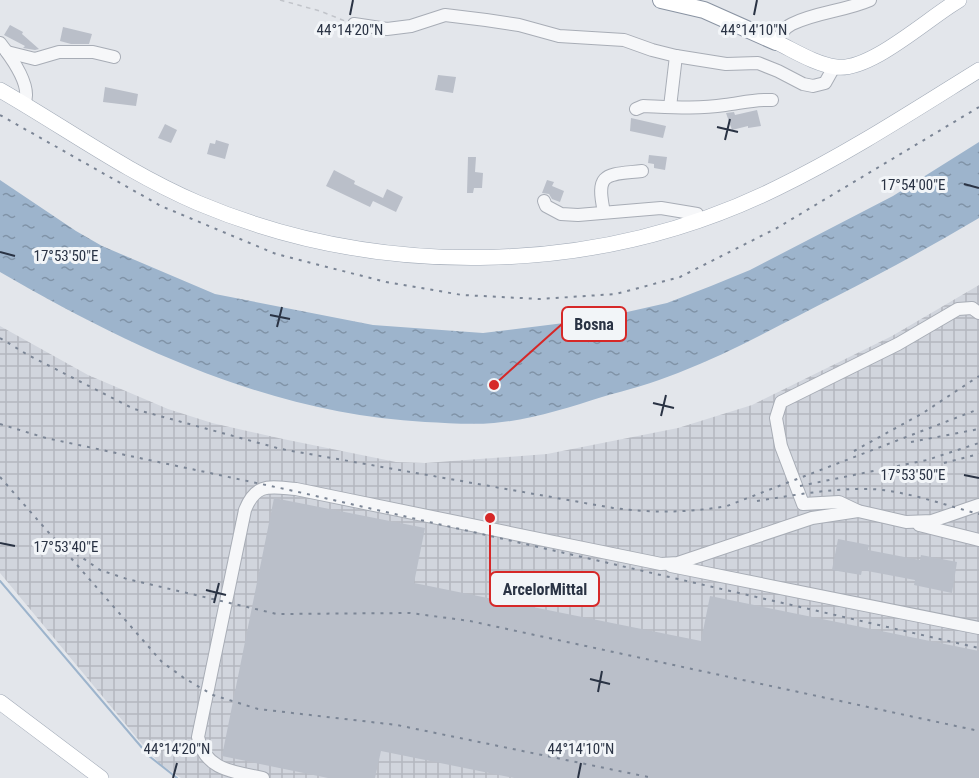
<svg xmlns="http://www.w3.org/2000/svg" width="979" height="778" viewBox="0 0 979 778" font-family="'Roboto Condensed',sans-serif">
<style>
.industrial{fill:url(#industrial-grid)}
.water{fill:url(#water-ripples)}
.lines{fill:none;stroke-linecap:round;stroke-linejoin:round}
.stream{stroke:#9db4cc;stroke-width:2}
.building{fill:#babfc9}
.minor-casing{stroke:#a8adb6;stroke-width:14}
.major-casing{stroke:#a1aab7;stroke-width:16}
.highway-casing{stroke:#8993a2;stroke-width:18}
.path{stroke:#c1c4ca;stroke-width:1.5;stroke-dasharray:4.5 4.5;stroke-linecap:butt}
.minor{stroke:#f6f7f9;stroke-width:12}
.major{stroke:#fff;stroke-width:15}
.highway{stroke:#fff;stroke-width:16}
.rail{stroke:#7b8595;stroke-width:2;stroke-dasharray:3 6;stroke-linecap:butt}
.ticks{fill:none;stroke:#2a3344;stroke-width:2}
.ticks-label{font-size:15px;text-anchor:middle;fill:#2a3344;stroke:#f2f5f8;stroke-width:6;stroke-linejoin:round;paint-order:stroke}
.leader{fill:none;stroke:#d62828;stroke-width:2}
.callout-dot{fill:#d62828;stroke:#f2f5f8;stroke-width:2}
.callout{fill:#f2f5f8;stroke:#d62828;stroke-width:2}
.callout-label{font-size:16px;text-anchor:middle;font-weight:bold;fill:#2a3344}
</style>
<defs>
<pattern id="industrial-grid" width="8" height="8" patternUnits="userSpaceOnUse" patternTransform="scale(1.5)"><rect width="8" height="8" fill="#d1d5dd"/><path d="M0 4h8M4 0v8" fill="none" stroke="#b4b7bf"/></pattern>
<pattern id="water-ripples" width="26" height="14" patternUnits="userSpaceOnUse" patternTransform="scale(1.5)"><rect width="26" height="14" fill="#9db4cc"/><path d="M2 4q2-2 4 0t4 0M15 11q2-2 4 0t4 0" fill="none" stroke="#8093a7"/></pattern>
</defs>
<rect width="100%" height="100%" fill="#e3e6eb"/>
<!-- industrial -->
<polygon class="industrial" points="979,285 979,778 181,778 160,764 137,738 0,573 0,326 88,375 168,409 212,423 283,439 396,462 425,463 547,454 678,428 752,405 892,336"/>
<!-- water -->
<path class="water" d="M979,142v76c-47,28 -95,54 -144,79 -52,26 -103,55 -157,76 -25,10 -51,17 -76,24 -34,11 -72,23 -108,26 -23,2 -46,0 -69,-1 -153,-8 -294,-74 -425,-150v-92l76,51 26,15 113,48 158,31 110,8 113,-14 71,-16 44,-17 39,-16 143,-74z"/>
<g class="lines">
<!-- stream -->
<polyline class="stream" points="0,581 149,756 177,778"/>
</g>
<!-- building -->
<g class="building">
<polygon points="10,25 23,32 22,34 39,49 35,50 23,48 25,46 4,35"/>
<polygon points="63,27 92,34 89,44 71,44 60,41"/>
<polygon points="438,75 456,77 453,93 435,90"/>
<polygon points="105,87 138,94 136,106 103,102"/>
<polygon points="757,110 761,126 748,128 748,126 732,130 726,113 734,112 735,115"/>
<polygon points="631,118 666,126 663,138 630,131"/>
<polygon points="165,124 177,130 171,143 158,138"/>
<polygon points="216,140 229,144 225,159 207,154 210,143 215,144"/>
<polygon points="649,155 667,157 665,170 654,168 654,164 648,163"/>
<polygon points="468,157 476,157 475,172 483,173 482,188 474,188 473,193 467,193"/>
<polygon points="334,170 355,181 354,184 383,198 387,189 403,197 396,212 373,201 370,207 326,186"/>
<polygon points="547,180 554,182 552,186 564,191 560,202 552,199 549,194 542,193"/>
<polygon points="274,498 425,528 414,583 701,641 710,596 979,651 979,778 514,778 381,751 375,778 328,778 222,756"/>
<polygon points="838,539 869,545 868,550 920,560 921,555 957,562 952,593 914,585 915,580 862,570 861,575 832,570"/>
</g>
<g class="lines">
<!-- minor casing -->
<g class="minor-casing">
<g id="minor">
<polyline points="354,24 387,29 411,26 445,15 486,20 519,25 559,36 624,40 652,50 676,56 726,64 758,63 778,71 803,84 813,86 825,83 834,67"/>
<path d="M776,42c4,-7 8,-14 16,-18 24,-12 53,-13 78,-24"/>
<path d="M0,43c11,14 33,44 24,61"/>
<polyline points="7,52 35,59 59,52 93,52 114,57"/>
<polyline points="670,107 676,56"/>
<path d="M636,109l7,-3c27,1 55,3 82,-1 16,-2 31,-6 47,-5"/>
<polyline points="544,201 546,206 561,214 578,215 661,208 697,214 699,220"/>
<path d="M604,212c-9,-41 3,-37 38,-41"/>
<polyline points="979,313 972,308 958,309 898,344 781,402 776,418 781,446 803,504 839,502 858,511 906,522 932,521 979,505"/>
<polyline points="919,525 979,540"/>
<polyline points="671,566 979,628"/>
<path d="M263,778c-28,-6 -58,-7 -65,-41l47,-227c11,-28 25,-23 51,-21l365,75 17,-1 134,-45 46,-7"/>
</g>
</g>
<!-- major casing -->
<g class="major-casing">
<g id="major">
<path d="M776,42c19,9 39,22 60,25 34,5 92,-49 123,-67"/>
<path d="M0,90c66,38 128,83 198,113 183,77 400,73 579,-15 70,-34 136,-77 202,-118"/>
<polyline points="0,702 101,778"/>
</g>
</g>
<!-- highway casing -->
<g class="highway-casing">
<polyline id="highway" points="661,0 704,10 776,42"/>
</g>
<!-- path -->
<polyline class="path" points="280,0 320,11 345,21"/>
<!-- minor -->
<use href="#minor" class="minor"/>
<!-- major -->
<use href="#major" class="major"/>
<!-- highway -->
<use href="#highway" class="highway"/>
<!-- rail -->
<g class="rail">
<polyline points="0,115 161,206 276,254 386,282 462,295 540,299 616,294 680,277 777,228 979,107"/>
<path d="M0,338l28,17 106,54 147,40 332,59c42,5 73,5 114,-2l252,-97"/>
<polyline points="0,424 46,438 294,491 979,648"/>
<polyline points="911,442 979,429"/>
<polyline points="854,451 923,413 979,376"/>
<polyline points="944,463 979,454"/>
<polyline points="0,477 162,662 184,678 213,695 258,709 397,725 653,778"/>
<polyline points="800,486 927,460 979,443"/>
<path d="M757,501c38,-6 75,-13 114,-12 36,2 73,16 108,25"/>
<polyline points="54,538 100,570 127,579 277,614 410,613 470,621 979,731"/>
</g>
</g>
<!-- ticks -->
<path class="ticks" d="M350,15l3,-15M754,15l3,-15M717,127l21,5M725,140l5,-21M964,184l15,4M0,252l15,4M270,315l20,4M277,327l5,-20M653,403l21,5M661,416l5,-21M964,475l15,3M0,543l15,3M206,590l20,5M214,603l5,-20M590,679l20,5M598,692l4,-21M173,778l4,-15M578,778l3,-15"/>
<g class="ticks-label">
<text x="350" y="35">44°14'20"N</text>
<text x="754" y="35">44°14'10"N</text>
<text x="913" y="190">17°54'00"E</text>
<text x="66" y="261">17°53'50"E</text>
<text x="913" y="480">17°53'50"E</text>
<text x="66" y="552">17°53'40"E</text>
<text x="177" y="754">44°14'20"N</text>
<text x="581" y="754">44°14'10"N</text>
</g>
<!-- callouts -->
<path class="leader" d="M494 385L562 324M490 518L490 589"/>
<g class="callout-dot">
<circle cx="494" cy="385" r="6"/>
<circle cx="490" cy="518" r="6"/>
</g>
<g class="callout">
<rect x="562" y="307" width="64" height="34" rx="6"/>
<rect x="490" y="572" width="109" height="34" rx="6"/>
</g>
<g class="callout-label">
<text x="594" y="330">Bosna</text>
<text x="545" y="595">ArcelorMittal</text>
</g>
</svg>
